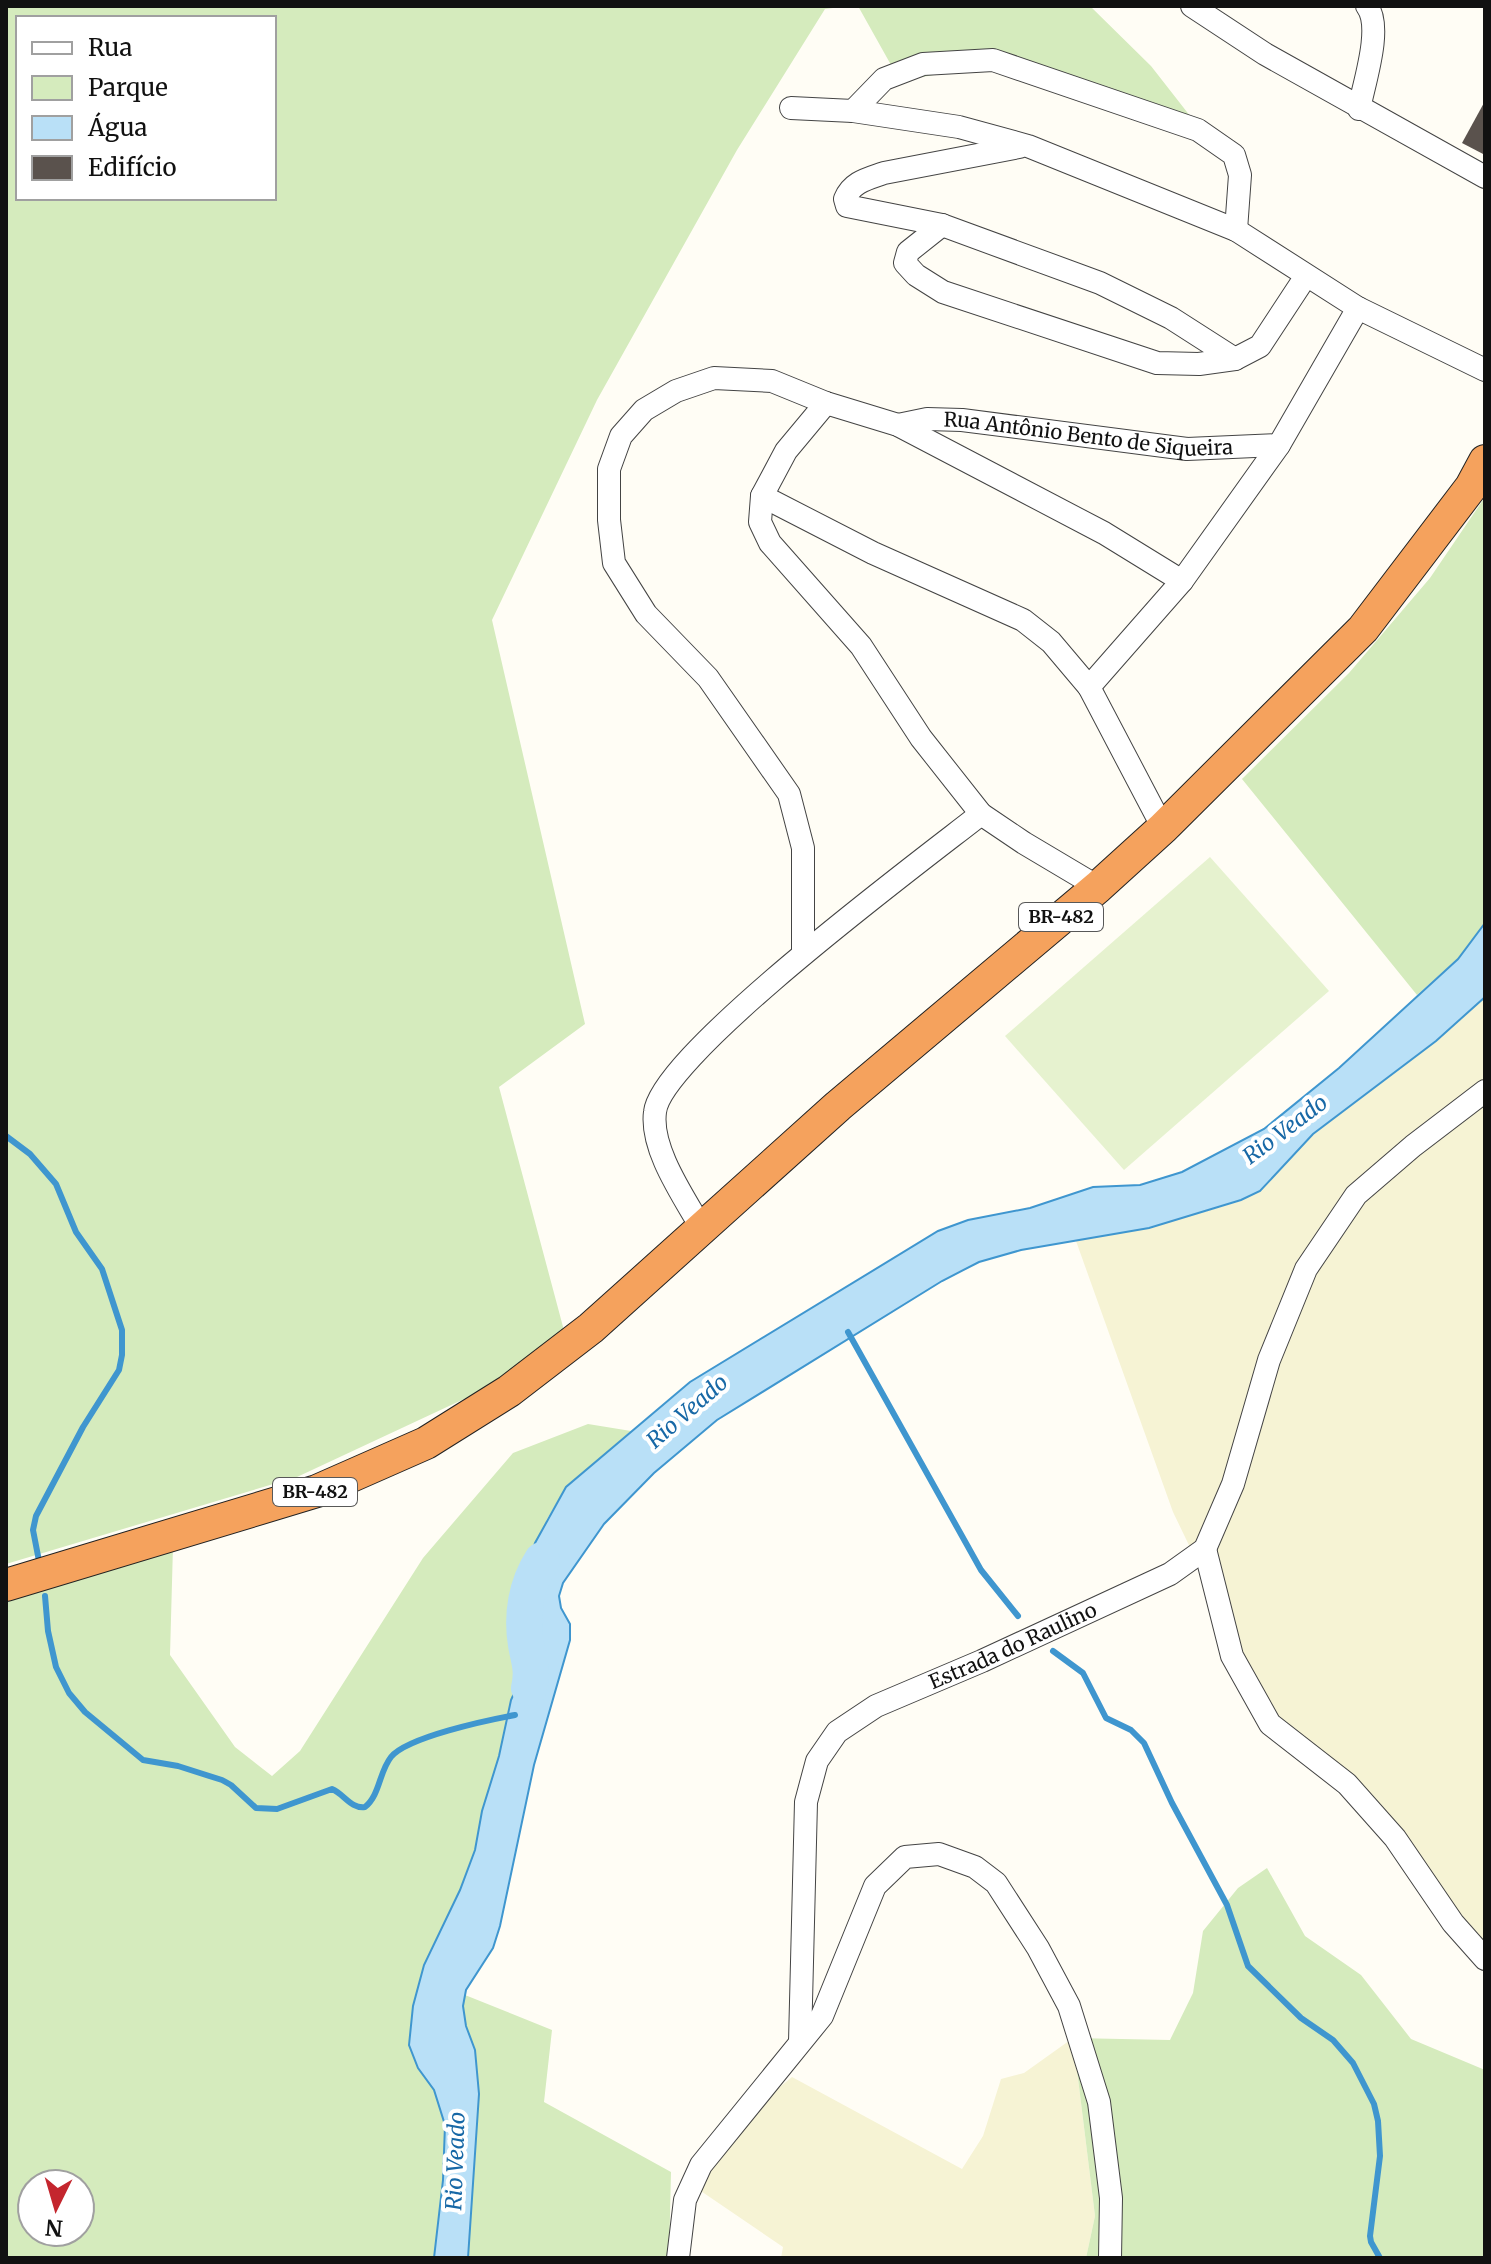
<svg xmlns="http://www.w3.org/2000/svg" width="1491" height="2264" viewBox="0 0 1491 2264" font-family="Merriweather,serif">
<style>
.farmland{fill:#f6f3d4}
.green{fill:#d5ebbd;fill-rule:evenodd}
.pitch{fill:#e6f2cf}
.water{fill:#b9e0f7;stroke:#3f96cf;stroke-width:2}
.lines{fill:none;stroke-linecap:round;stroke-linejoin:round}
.stream{stroke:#3f96cf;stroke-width:6}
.river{stroke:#b9e0f7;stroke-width:36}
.building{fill:#5a524d}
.minor-casing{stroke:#444;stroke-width:24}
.highway-casing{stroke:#222;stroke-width:34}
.minor{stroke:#fff;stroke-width:22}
.highway{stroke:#f5a25d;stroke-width:32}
.labels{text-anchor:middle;stroke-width:8;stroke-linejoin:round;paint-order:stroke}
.shield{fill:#fff;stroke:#585858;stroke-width:2}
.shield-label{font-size:18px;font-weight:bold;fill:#111}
.street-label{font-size:20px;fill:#111;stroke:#fff}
.water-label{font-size:22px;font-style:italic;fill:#1768a6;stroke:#fff}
</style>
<rect width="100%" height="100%" fill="#fffdf5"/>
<!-- farmland -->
<g class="farmland">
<polygon points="1485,997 1485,1964 1382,1817 1276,1726 1173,1512 1076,1241 1149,1228 1241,1201 1260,1191 1313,1134 1436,1041"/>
<polygon points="1073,2038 1095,2216 1086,2258 781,2258 783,2247 692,2185 709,2145 792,2077 962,2169 983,2136 1001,2079 1024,2073"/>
</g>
<!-- green -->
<g class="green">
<path d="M6,6h843l-24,3 -88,141 -140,250 -105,220 93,404 -86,63 67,251 -57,40 -212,99 -291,87zM18,18h256v180h-256z"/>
<polygon points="858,6 1090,6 1151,66 1194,121 1025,69 962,70 900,81"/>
<polygon points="1485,497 1485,923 1458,958 1417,995 1242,779 1349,673 1430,578"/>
<path d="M588,1424l43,7 -65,56 -19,32 -22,56 2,46 -3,50 -13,29 -12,56 -17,55 -7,39 -15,40 -42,178 16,22 11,35 -2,55 -9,78h-428v-665l167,-47 -3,109 65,92 37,29 28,-25 123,-193 90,-105zM32,2184h48v48h-48z"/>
<polygon points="1267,1868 1305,1936 1361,1975 1411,2039 1485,2070 1485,2258 1086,2258 1095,2216 1073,2038 1170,2040 1193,1993 1203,1931 1238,1888"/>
<polygon points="465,1995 552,2030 544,2102 671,2172 669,2258 468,2258 479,2094 475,2050 466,2026 463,2006"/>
</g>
<!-- pitch -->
<polygon class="pitch" points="1210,857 1329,991 1124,1170 1005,1036"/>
<!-- water -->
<polygon class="water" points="1485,923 1485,997 1436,1041 1313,1134 1260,1191 1241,1200 1149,1228 1021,1250 979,1262 942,1281 717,1420 654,1473 604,1524 563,1583 559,1596 561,1608 570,1624 570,1640 534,1765 500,1926 493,1948 466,1990 463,2006 466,2026 475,2050 479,2094 468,2258 434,2258 443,2180 445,2125 434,2090 418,2068 409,2045 413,2006 424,1965 460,1890 475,1850 482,1811 499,1756 511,1700 524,1671 527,1621 525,1575 535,1543 566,1487 690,1382 938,1231 968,1220 1030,1208 1093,1187 1140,1185 1182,1172 1264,1129 1339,1068 1458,959"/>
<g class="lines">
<!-- stream -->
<g class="stream">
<polyline points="6,1136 30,1154 56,1184 76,1232 102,1269 122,1330 122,1355 119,1370 83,1427 36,1516 33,1530 39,1561"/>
<polyline points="848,1332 981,1570 1018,1616"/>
<path d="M45,1596l3,35 8,36 13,26 16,19 58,48 35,6 44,14 9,5 25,23 21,1 55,-20c12,5 19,20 33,18 15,-12 14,-35 26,-50 16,-20 97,-37 124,-42"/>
<polyline points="1053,1651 1083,1673 1106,1718 1131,1730 1144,1743 1172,1803 1227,1905 1248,1966 1301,2018 1333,2040 1353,2063 1374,2104 1378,2121 1380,2156 1370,2236 1371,2242 1380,2258"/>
</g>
<!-- river -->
<path class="river" d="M529,1688c4,-17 0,-27 -3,-43 -5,-30 0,-60 16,-85"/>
</g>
<!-- building -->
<polygon class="building" points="1485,101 1485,155 1462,143"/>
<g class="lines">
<!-- minor casing -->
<g class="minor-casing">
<g id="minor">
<polyline points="1192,6 1265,54 1485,177"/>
<polyline points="791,108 853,111 959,127 1028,146 1236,230 1358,308 1485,370"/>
<path d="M1359,109c5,-26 24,-82 8,-103"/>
<polyline points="853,111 884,79 923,64 993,60 1198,130 1234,155 1240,175 1236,230"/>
<path d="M1019,147l-135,26c-17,6 -32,9 -39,26l2,7 95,19 158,58 71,35 64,41"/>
<polyline points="942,225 908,252 905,263 916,275 943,292 1157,363 1199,364 1235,359 1260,346 1306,276"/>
<polyline points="826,403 786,451 762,496 760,522 770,543 861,646 921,738 981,814 1024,843 1098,887"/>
<path id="s1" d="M898,425l29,-6 35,1 225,29 92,-4"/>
<polyline points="762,496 873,553 1023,620 1051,642 1089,687 1163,828"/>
<polyline points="1089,687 1182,581 1279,445 1358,308"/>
<polyline points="803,954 803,848 789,794 708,678 646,614 614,563 609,520 609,469 621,436 644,410 676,391 714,378 772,381 826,403 898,425 1104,533 1182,581"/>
<path d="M702,1229c-18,-32 -52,-80 -47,-117 6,-58 270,-254 326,-298"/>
<polyline points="1205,1549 1232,1656 1270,1724 1347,1784 1395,1838 1453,1923 1485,1959"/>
<path id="s2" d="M800,2042l6,-240 11,-41 20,-29 39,-26 106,-45 188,-87 35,-25 28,-65 36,-124 37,-91 50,-74 57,-49 72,-55"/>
<polyline points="678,2258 685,2200 701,2165 822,2016 875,1886 905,1857 939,1854 975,1867 996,1883 1038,1948 1069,2006 1099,2102 1111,2198 1110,2258"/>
</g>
</g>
<!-- highway casing -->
<g class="highway-casing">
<polyline id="highway" points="6,1585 317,1491 426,1443 509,1391 591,1328 838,1106 1098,887 1163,828 1363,629 1471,487 1485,461"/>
</g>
<!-- minor -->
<use href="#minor" class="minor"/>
<!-- highway -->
<use href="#highway" class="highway"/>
</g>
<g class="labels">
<!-- shield labels -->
<g class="shield">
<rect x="1019" y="903" width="84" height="28" rx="6"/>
<rect x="273" y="1478" width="84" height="28" rx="6"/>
</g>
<g class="shield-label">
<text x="1061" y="923">BR-482</text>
<text x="315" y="1498">BR-482</text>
</g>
<!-- street labels -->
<g class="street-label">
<text dy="7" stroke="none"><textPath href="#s1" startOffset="192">Rua Antônio Bento de Siqueira</textPath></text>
<text dy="7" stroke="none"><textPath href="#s2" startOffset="514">Estrada do Raulino</textPath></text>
</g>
<!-- water labels -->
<g class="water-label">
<text transform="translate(1285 1129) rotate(-37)" y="8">Rio Veado</text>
<text transform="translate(687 1411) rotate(-41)" y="8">Rio Veado</text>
<text transform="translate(455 2161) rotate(-88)" y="8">Rio Veado</text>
</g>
</g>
<!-- border -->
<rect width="1491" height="2264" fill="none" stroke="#111111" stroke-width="16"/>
<!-- legend -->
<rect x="16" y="16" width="260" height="184" fill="#ffffff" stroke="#a0a0a0" stroke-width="2"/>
<rect x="32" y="42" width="40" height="12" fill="#ffffff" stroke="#a0a0a0" stroke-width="2"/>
<text x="88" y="56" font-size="24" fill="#111111">Rua</text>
<rect x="32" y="76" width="40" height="24" fill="#d5ebbd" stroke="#a0a0a0" stroke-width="2"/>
<text x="88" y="96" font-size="24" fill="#111111">Parque</text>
<rect x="32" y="116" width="40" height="24" fill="#b9e0f7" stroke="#a0a0a0" stroke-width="2"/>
<text x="88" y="136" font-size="24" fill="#111111">Água</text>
<rect x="32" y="156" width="40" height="24" fill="#5a524d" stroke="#a0a0a0" stroke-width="2"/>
<text x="88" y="176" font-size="24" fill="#111111">Edifício</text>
<!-- north arrow -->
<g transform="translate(56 2208) rotate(185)"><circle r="38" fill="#ffffff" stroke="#a0a0a0" stroke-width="2"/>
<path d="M0-6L14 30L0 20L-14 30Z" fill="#c4262e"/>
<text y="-12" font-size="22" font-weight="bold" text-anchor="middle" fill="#111111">N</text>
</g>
</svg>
